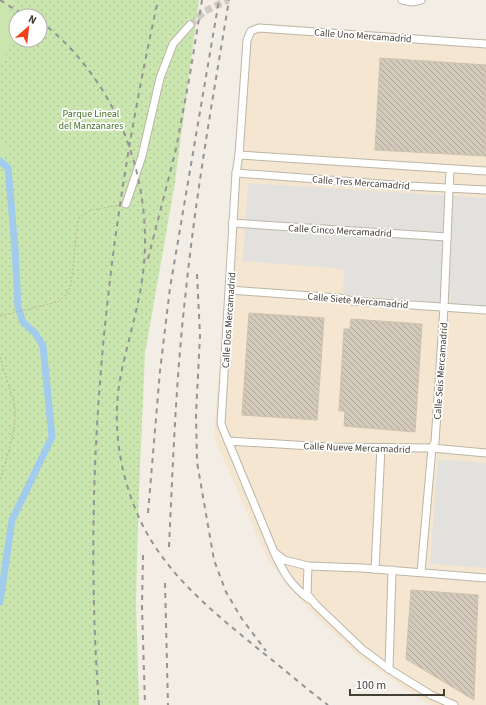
<svg xmlns="http://www.w3.org/2000/svg" width="486" height="705" viewBox="0 0 486 705" font-family="'Source Sans 3',sans-serif">
<style>
.commercial{fill:#f4e6d0}
.park{fill:url(#park-dots);fill-rule:evenodd}
.garden{fill:#cbe5af}
.parking{fill:#e3e1dd}
.lines{fill:none;stroke-linecap:round;stroke-linejoin:round}
.canal{stroke:#a2cced;stroke-width:7}
.building{fill:url(#building-back-hatch);stroke:#cec2ae}
.minor-tunnel{stroke:#cfcbc2;stroke-width:7;stroke-dasharray:7 3.5;stroke-linecap:butt}
.minor-casing{stroke:#bdb6a8;stroke-width:9}
.path{stroke:#beb29a;stroke-width:1;stroke-dasharray:2 2;stroke-linecap:butt}
.minor{stroke:#fff;stroke-width:7}
.rail{stroke:#949494;stroke-width:2;stroke-dasharray:5 5;stroke-linecap:butt}
.labels{text-anchor:middle;stroke-width:3.5;stroke-linejoin:round;paint-order:stroke}
.street-label{font-size:10px;fill:#443f35;stroke:#fff}
.park-label{font-size:10px;fill:#44742a;stroke:#fff}
</style>
<defs>
<pattern id="park-dots" width="8" height="8" patternUnits="userSpaceOnUse"><rect width="8" height="8" fill="#cbe5af"/><path d="M2 2h.1M6 6h.1" fill="none" stroke="#b0c697" stroke-width="1.8" stroke-linecap="round"/></pattern>
<pattern id="building-back-hatch" width="6" height="6" patternUnits="userSpaceOnUse"><rect width="6" height="6" fill="#d3cabb"/><path d="M-1 5l2 2M0 0l6 6M5-1l2 2" fill="none" stroke="#ada599"/></pattern>
</defs>
<rect width="100%" height="100%" fill="#f2eee5"/>
<!-- commercial -->
<polygon class="commercial" points="258,23 486,39 486,705 432,705 426,703 358,656 311,611 268,561 214,437 245,36 250,29"/>
<!-- park -->
<path class="park" d="M0,0h199l-24,182 -30,172 -6,136 -3,111 3,104h-139zM16,16h24v24h-24z"/>
<!-- garden -->
<g class="garden">
<polygon points="0,0 13,0 10,10 16,30 16,35 14,41 0,64"/>
<polygon points="0,135 10,156 3,157 0,155"/>
</g>
<!-- parking -->
<g class="parking">
<polygon points="248,183 486,198 486,306 343,295 344,269 243,261"/>
<polygon points="438,459 486,463 486,568 430,564"/>
</g>
<g class="lines">
<!-- canal -->
<polyline class="canal" points="0,161 8,168 15,248 18,307 23,322 35,333 43,346 52,437 12,520 0,602"/>
</g>
<!-- building -->
<g class="building">
<polygon points="380,58 486,65 486,156 375,150"/>
<polygon points="249,313 324,318 317,420 242,415"/>
<polygon points="351,319 422,324 415,432 344,426 345,411 339,411 344,329 350,329"/>
<polygon points="411,590 478,595 474,700 406,659"/>
</g>
<g class="lines">
<!-- minor-tunnel -->
<polyline class="minor-tunnel" points="190,25 205,11 228,0"/>
<!-- minor casing -->
<g class="minor-casing">
<g id="minor">
<polyline points="402,0 412,2 421,0"/>
<polyline points="486,44 259,28 251,31 247,40 239,155 236,173 221,424 274,552 284,560 308,566 362,568 486,578"/>
<polyline points="239,155 486,171"/>
<polyline points="236,173 408,186 486,190"/>
<polyline points="126,204 142,156 160,78 173,44 190,25"/>
<polyline points="232,223 447,237"/>
<polyline points="230,290 339,298 352,301 486,310"/>
<polyline points="228,441 328,447 432,448 486,453"/>
<path d="M275,554c9,20 16,31 34,45"/>
<polyline points="308,566 307,594 316,605 362,649 389,669 431,695 454,705"/>
<polyline points="375,569 381,448"/>
<polyline points="421,572 432,448 435,442 444,307 450,169"/>
<polyline points="389,669 392,570"/>
</g>
</g>
<!-- path -->
<g class="path">
<polyline points="0,316 57,302 66,295 71,285 78,219 91,210 120,205"/>
<path d="M0,357c4,14 9,28 13,42 7,24 -6,57 -13,81"/>
</g>
<!-- minor -->
<use href="#minor" class="minor"/>
<!-- rail -->
<g class="rail">
<polyline points="0,0 25,16"/>
<path d="M40,21c80,61 118,168 101,266 -5,29 -14,58 -20,87 -9,45 -3,92 14,134 24,62 77,103 127,144 22,17 43,36 66,53"/>
<polyline points="148,259 176,149 189,80 202,0"/>
<polyline points="197,274 200,336 196,414 197,462 214,560 226,592 242,619 266,651"/>
<polyline points="148,513 160,371 170,288 219,0"/>
<path d="M169,547c4,-85 7,-171 17,-257 10,-97 27,-193 43,-290"/>
<polyline points="143,555 142,607 145,705"/>
<polyline points="165,583 168,705"/>
<path d="M99,705c-18,-237 8,-474 59,-705"/>
</g>
</g>
<g class="labels">
<!-- street labels -->
<g class="street-label">
<text transform="translate(363 35) rotate(4)" y="4">Calle Uno Mercamadrid</text>
<text transform="translate(361 182) rotate(4)" y="4">Calle Tres Mercamadrid</text>
<text transform="translate(340 230) rotate(3)" y="4">Calle Cinco Mercamadrid</text>
<text transform="translate(358 300) rotate(5)" y="4">Calle Siete Mercamadrid</text>
<text transform="translate(228 320) rotate(-86)" y="4">Calle Dos Mercamadrid</text>
<text transform="translate(440 371) rotate(-86)" y="4">Calle Seis Mercamadrid</text>
<text transform="translate(357 447) rotate(2)" y="4">Calle Nueve Mercamadrid</text>
</g>
<!-- park labels -->
<g class="park-label">
<text x="91" y="117">Parque Lineal<tspan x="91" dy="12">del Manzanares</tspan></text>
</g>
</g>
<!-- north arrow -->
<g transform="translate(28 28) rotate(28)"><circle r="19" fill="#ffffff" stroke="#b4b2ae"/>
<path d="M0-3L7 15L0 10L-7 15Z" fill="#f3421b"/>
<text y="-6" font-size="11" font-weight="bold" text-anchor="middle" fill="#443f35">N</text>
</g>
<!-- scale -->
<path d="M350 689v6h94v-6" fill="none" stroke="#443f35" stroke-width="2"/>
<text x="356" y="689" font-size="12" fill="#443f35" stroke="#ffffff" stroke-width="3" paint-order="stroke">100 m</text>
</svg>
